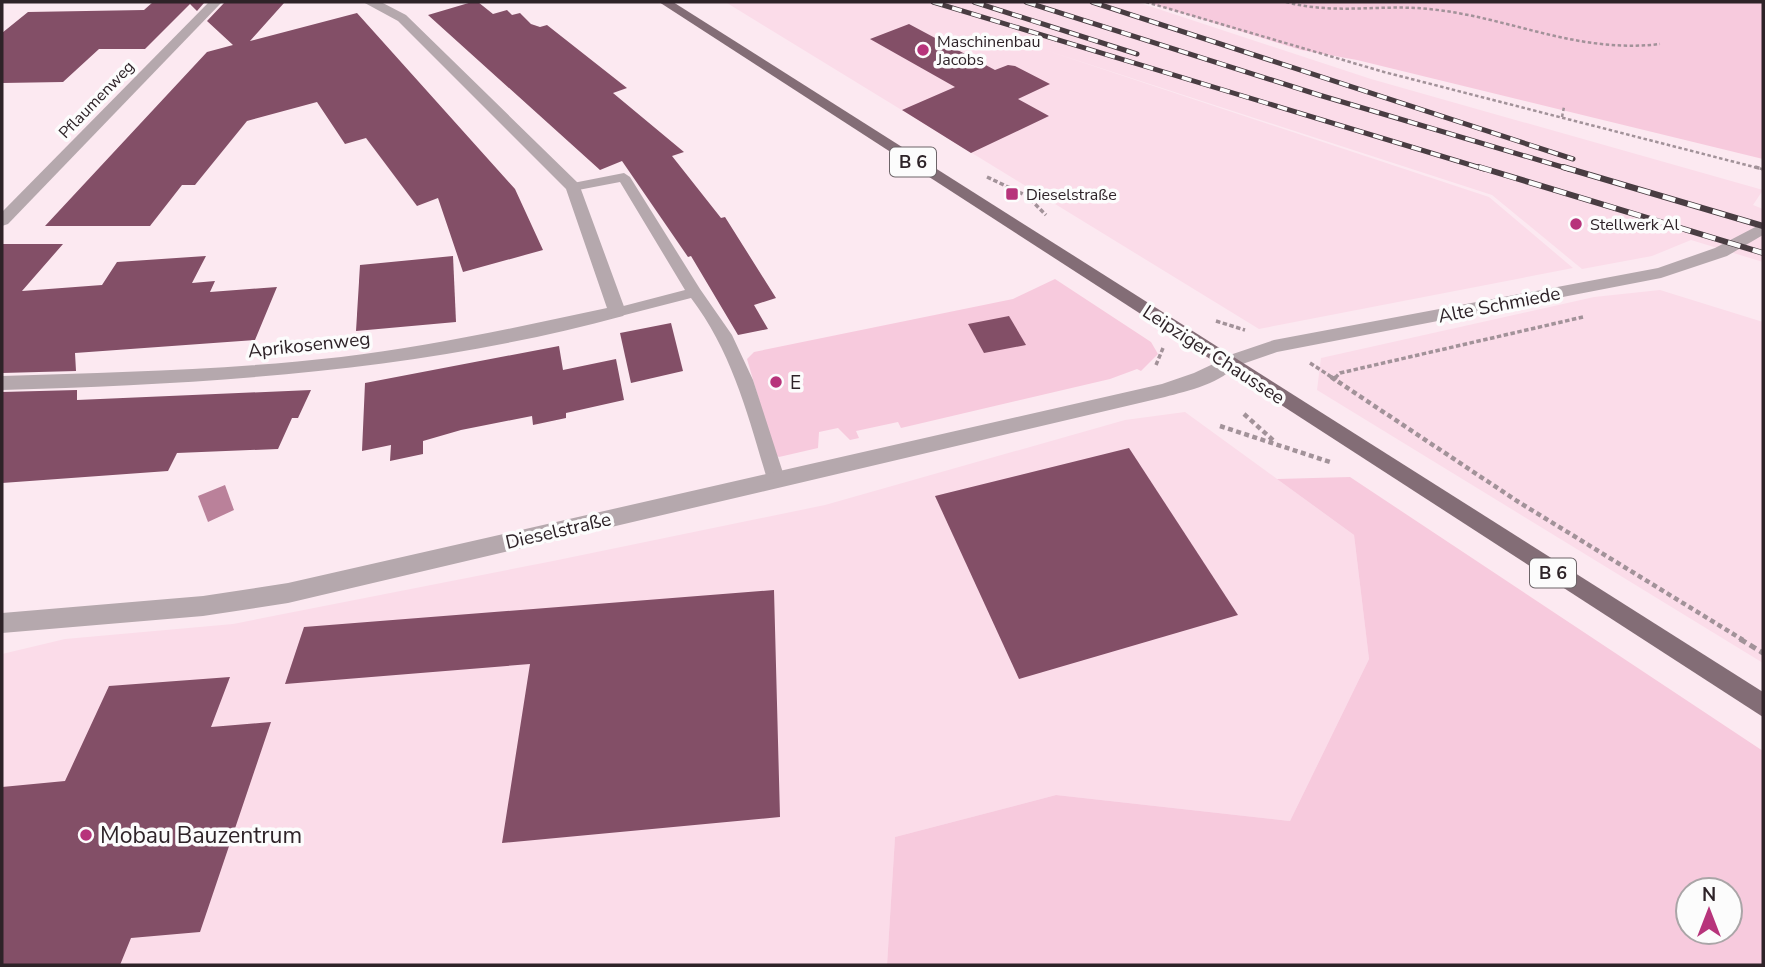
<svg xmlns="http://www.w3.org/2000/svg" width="1765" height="967" viewBox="0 0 1765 967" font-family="'Nunito Sans',sans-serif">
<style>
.built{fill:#fbdce9}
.green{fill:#f7cadd;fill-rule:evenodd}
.water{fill:#ba819a}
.building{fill:#834f67}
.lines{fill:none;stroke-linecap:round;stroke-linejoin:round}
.path-far3{stroke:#a29299;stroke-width:2.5;stroke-dasharray:3.5 2.5;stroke-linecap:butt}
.path-far2{stroke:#a29299;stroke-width:3.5;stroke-dasharray:4.5 2.5;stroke-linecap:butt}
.path-far1{stroke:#a29299;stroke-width:4.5;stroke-dasharray:5 3.5;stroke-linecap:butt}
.path{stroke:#a29299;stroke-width:5;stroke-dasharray:7 4.5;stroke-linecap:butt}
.service{fill:#b5a8ad;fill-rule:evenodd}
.minor{fill:#b5a8ad;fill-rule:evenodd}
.tertiary{fill:#b5a8ad;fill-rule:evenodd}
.primary{fill:#836d76;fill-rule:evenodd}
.rail-far1-casing{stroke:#493d42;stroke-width:5}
.rail-casing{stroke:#493d42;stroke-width:6}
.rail-far1{stroke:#fcfcfc;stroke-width:3.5;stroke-dasharray:10;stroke-linecap:butt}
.rail{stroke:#fcfcfc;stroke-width:4.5;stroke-dasharray:13;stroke-linecap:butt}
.poi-dot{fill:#b7347b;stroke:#fcfcfc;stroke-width:2.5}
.labels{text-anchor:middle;stroke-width:7;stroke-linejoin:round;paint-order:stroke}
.far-poi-label{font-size:16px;fill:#2e2328;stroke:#fcfcfc;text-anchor:start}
.far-street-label{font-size:16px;fill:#2e2328;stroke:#fcfcfc}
.shield{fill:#fcfcfc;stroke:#6c6468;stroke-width:2}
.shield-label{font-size:18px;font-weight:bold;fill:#2e2328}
.street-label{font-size:19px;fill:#2e2328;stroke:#fcfcfc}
.poi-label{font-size:19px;fill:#2e2328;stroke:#fcfcfc;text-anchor:start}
.near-poi-label{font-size:23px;fill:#2e2328;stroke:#fcfcfc;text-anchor:start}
</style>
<rect width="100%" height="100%" fill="#fce9f1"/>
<!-- built -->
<g class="built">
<polygon points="719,2 1137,2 1371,79 1763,190 1753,205 1763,209 1763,262 1691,240 1652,256 1582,269 1492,195 1045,50 1489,197 1573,268 1259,329 727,3"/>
<polygon points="1660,290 1763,322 1763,663 1317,390 1321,358 1594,297"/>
<polygon points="1185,412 1354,535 1369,659 1290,821 1056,795 895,837 887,965 2,965 2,654 65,639 233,624 553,561 825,505 1125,420"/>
</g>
<!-- green -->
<g class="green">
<polygon points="1146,2 1763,2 1763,159 1357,60 1301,50"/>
<polygon points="1055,279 1151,342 1158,354 1141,371 1137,369 1110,379 901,428 898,422 856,431 859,438 850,440 838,428 819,432 818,448 779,457 775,455 747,359 754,352 1013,299"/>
<path d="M1350,477l413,274v214h-876l8,-128 161,-42 234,26 79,-162 -15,-124 -77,-56zM1688,890h42v42h-42z"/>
</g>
<!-- water -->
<polygon class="water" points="225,485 234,510 208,522 198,496"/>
<!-- building -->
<g class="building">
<polygon points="153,2 204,3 197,11 190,4 145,49 99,49 63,82 2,83 2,33 28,12 144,10"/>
<polygon points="472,2 478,2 493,14 507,10 512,15 520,13 531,24 540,27 547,25 627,88 613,93 684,152 672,156 721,218 725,217 776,298 754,305 768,329 738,335 691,256 688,257 622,161 600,170 428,15"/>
<polygon points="224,3 284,3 250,41 357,13 515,189 543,250 463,272 438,198 417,206 366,138 345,144 317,102 247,121 195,185 182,185 150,226 45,226 207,52 233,45 207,21"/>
<polygon points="909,24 995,70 1008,65 1015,66 1050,84 1018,99 1049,116 971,153 902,110 955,87 870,39"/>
<polygon points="2,244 63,244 22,291 102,285 117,262 206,256 192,283 215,281 210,292 277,287 255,340 75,353 76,371 2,373"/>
<polygon points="453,256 456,322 356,331 360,265"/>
<polygon points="1009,316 1026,345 984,353 968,324"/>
<polygon points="671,323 683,371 631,383 620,333"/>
<polygon points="559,346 563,370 616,359 624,400 566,413 566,418 533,425 532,416 461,430 423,441 423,454 390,461 391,445 362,451 365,383"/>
<polygon points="77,390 77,400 311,390 298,418 292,418 278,449 177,453 168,471 2,483 2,392"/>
<polygon points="1129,448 1238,615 1019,679 935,496"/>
<polygon points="774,590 780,817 502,843 530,664 285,684 304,627"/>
<polygon points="230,677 211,727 271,722 200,932 131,938 120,965 2,965 2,787 65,781 109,686"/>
</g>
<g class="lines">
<!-- path-far3 -->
<g class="path-far3">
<polyline points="1146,2 1384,72 1762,169"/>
<path d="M1286,2c48,13 95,2 143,7 81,8 147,45 231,35"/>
<polyline points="1562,117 1564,107"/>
</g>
<!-- path-far2 -->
<g class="path-far2">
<polyline points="1755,167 1763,169"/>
<polyline points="987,177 1027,196 1046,215"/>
<polyline points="1216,321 1245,330"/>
<polyline points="1310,363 1333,378"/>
<polyline points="1156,365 1163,348"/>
<polyline points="1335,378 1340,373 1583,317"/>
</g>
<!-- path-far1 -->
<g class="path-far1">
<polyline points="1331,377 1517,501 1743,640"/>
<polyline points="1333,380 1336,377"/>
<polyline points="1244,414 1274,441"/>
<polyline points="1220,426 1333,463"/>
</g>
<!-- path -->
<polyline class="path" points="1740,639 1763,653"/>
<!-- service -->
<path class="service" d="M624,173l6,4 70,112 32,46 21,45 32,99 -3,5h-12l-3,-5c-19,-64 -35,-127 -76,-181l-74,19 -7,-5 2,-3 73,-19 -65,-108 -47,9 -7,-4 7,-4z"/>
<!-- minor -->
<g class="minor">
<polygon points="209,2 222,2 8,224 2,226 2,212"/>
<path d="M363,2h18l25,13 173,169 47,128 -3,4c-202,55 -412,68 -621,74v-14c113,-4 226,-6 339,-19 89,-11 178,-30 266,-49l-41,-119 -168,-168z"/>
<path d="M1228,357l7,1 2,5c-13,20 -50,28 -72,34l-877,206 -85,13 -201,17v-20l201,-17 85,-13 874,-199 32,-11z"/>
</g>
<!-- tertiary -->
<polygon class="tertiary" points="1763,223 1763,235 1727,256 1661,278 1277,352 1228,369 1219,363 1221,358 1274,340 1658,268 1715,248"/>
<!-- primary -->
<polygon class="primary" points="659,2 673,2 1763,692 1763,717"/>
<!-- rail-far1 casing -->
<g class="rail-far1-casing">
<g id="rail-far1">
<polyline points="933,2 1484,169"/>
<polyline points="974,2 1137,54"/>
<polyline points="1026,2 1319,95 1569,169"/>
<polyline points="1092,2 1573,159"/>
</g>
</g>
<!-- rail casing -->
<g class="rail-casing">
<g id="rail">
<polyline points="1479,167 1763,253"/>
<polyline points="1563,167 1763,226"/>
</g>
</g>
<!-- rail-far1 -->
<use href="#rail-far1" class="rail-far1"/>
<!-- rail -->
<use href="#rail" class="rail"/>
</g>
<!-- markers -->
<g class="poi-dot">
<circle cx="923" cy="50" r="7"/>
<rect x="1005" y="187" width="14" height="14" rx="3.5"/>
<circle cx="1576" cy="224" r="7"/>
<circle cx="776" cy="382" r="7"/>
<circle cx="86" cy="835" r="7"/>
</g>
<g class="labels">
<!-- far-poi labels -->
<g class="far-poi-label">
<text x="937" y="47">Maschinenbau<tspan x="937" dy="18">Jacobs</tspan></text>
<text x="1026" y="200">Dieselstraße</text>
<text x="1590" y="230">Stellwerk Al</text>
</g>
<!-- far-street labels -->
<g class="far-street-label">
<text transform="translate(96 99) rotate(-46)" y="6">Pflaumenweg</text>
</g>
<!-- shield labels -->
<g class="shield">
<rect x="890" y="147.5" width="46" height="29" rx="5"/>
<rect x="1530" y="558.5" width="46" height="29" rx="5"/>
</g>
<g class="shield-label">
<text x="913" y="168">B 6</text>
<text x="1553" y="579">B 6</text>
</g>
<!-- street labels -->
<g class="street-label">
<text transform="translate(1499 304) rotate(-11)" y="7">Alte Schmiede</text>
<text transform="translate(309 344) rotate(-6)" y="7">Aprikosenweg</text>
<text transform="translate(1214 354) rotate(33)" y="7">Leipziger Chaussee</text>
<text transform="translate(558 530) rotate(-13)" y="7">Dieselstraße</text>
</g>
<!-- poi labels -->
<g class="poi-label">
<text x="790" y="389">E</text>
</g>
<!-- near-poi labels -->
<g class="near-poi-label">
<text x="100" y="843">Mobau Bauzentrum</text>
</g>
</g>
<!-- border -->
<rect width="1765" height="967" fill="none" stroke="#2e2328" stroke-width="7"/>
<!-- north arrow -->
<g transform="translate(1709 911)"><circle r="33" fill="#fcfcfc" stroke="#aaa5a7" stroke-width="2"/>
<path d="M0-5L12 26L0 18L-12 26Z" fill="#b7347b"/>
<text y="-10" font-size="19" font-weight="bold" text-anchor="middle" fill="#2e2328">N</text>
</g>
</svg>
